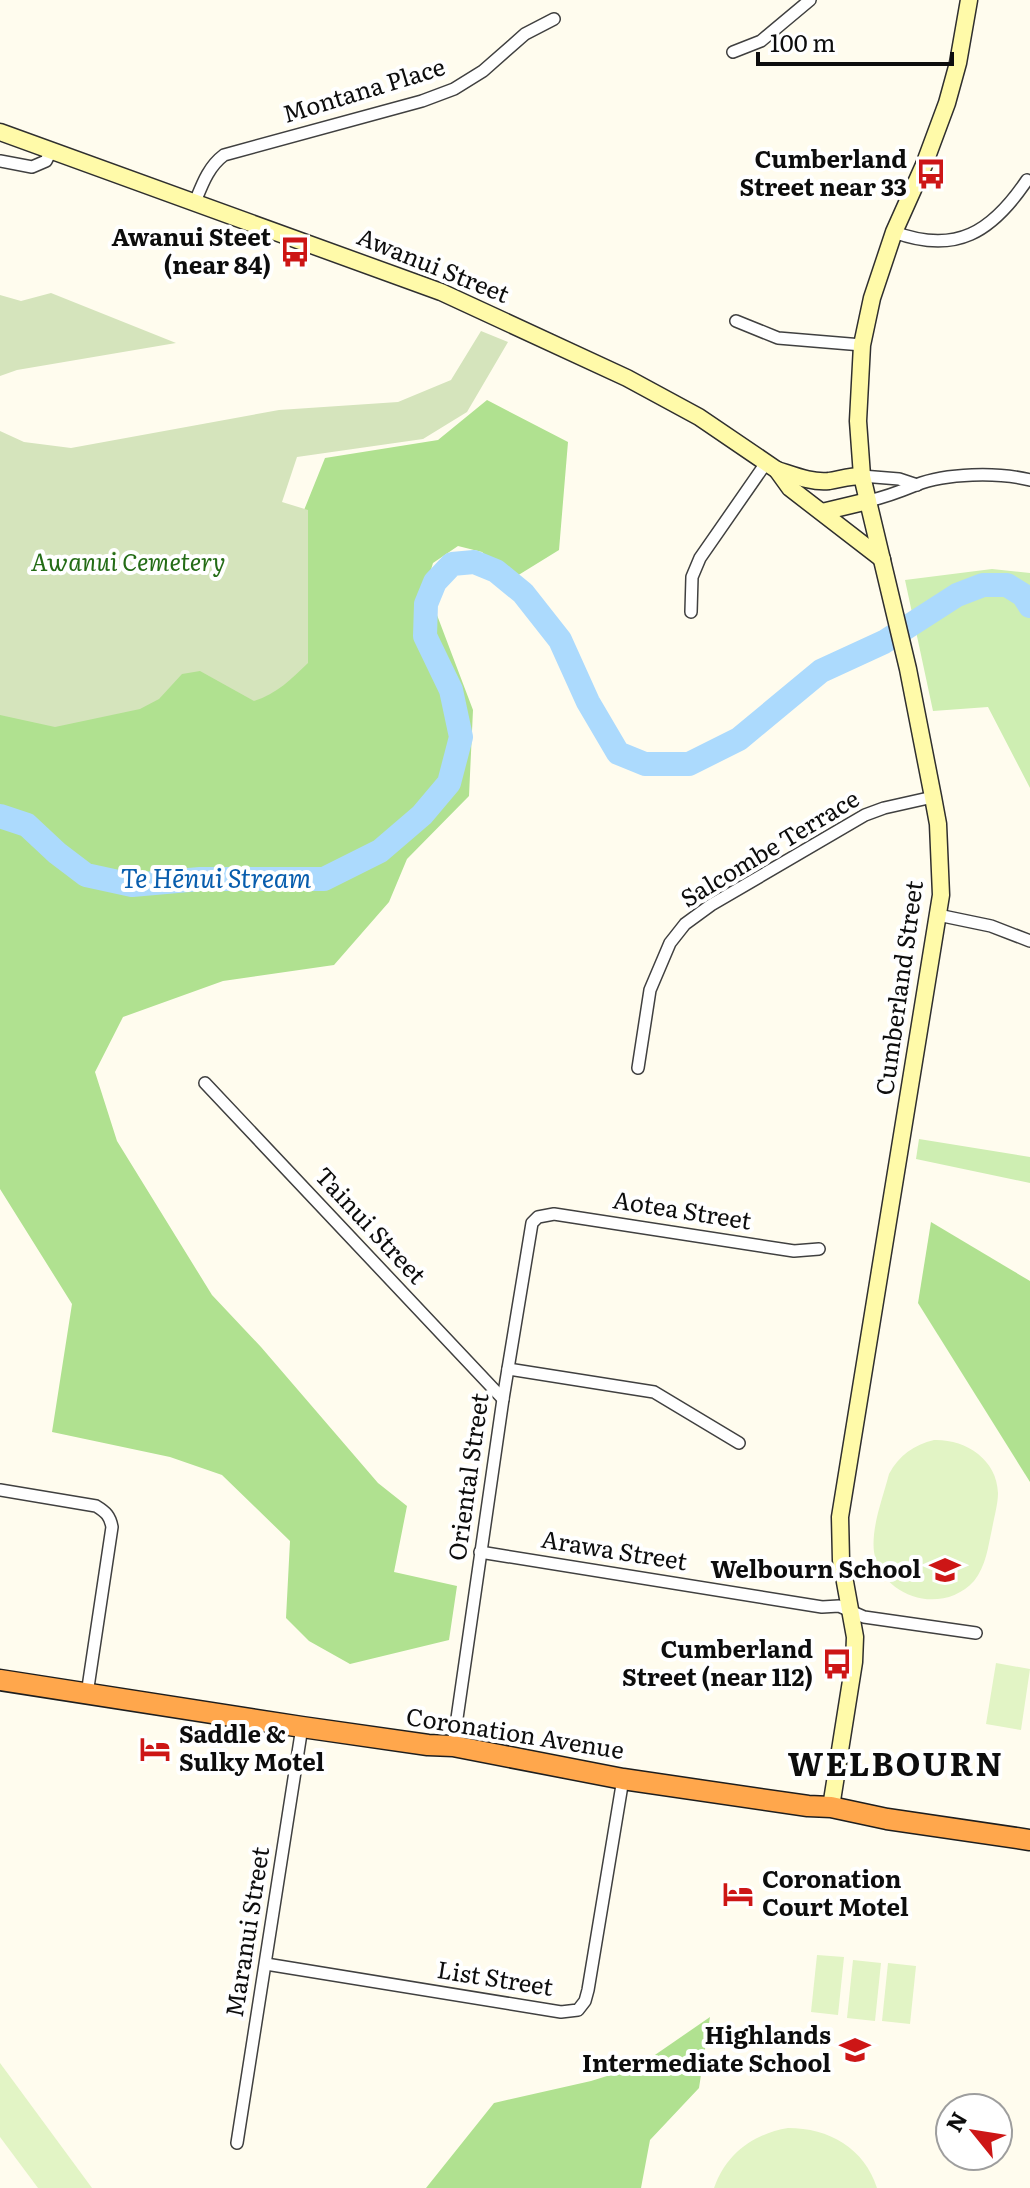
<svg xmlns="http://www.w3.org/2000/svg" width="1030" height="2188" viewBox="0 0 1030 2188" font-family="Literata,serif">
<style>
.green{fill:#ceeeb2}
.forest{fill:#b0e190}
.cemetery{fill:#d5e4bc}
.pitch{fill:#e2f4c5}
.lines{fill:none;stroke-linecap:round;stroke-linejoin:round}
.river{stroke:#acdafd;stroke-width:24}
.street-casing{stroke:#404040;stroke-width:14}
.secondary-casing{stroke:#2f2f2f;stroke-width:19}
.highway-casing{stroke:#1e1e1e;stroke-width:23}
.street{stroke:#fff;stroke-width:11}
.secondary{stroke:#fffaa9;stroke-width:16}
.highway{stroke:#ffa74c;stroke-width:20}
.labels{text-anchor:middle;stroke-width:8;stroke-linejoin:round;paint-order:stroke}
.street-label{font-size:24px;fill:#0d0d0d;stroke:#fff}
.poi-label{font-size:24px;font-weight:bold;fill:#0d0d0d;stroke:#fff;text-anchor:end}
.park-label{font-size:24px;font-style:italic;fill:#246c16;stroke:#fff}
.water-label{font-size:26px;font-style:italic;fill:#085dad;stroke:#fff}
.district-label{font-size:32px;font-weight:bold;letter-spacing:2px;fill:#0d0d0d;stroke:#fff}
</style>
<rect width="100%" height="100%" fill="#fffcee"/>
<!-- green -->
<g class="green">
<polygon points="992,569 1030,573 1030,788 988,707 933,711 905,580"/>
<polygon points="919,1139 1030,1157 1030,1183 916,1159"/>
</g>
<!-- forest -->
<g class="forest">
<polygon points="487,400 568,442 559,550 512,579 482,552 458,546 433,563 426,586 473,710 469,796 407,859 389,902 334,965 223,981 123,1017 95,1072 117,1141 212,1295 261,1347 378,1483 407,1506 394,1572 457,1586 449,1640 350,1664 309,1641 286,1618 290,1541 222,1475 170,1457 52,1432 72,1304 0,1189 0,674 292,540 325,458 438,440"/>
<polygon points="931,1222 1030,1281 1030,1482 918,1303"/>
<polygon points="710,2017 699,2088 650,2140 641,2188 426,2188 494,2103 591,2081 623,2071 652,2057"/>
</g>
<!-- cemetery -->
<g class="cemetery">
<polygon points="51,293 176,343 17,370 0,376 0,295 21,301"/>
<path d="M481,331l27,11 -41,70 -44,27 -126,18 -15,45 26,8v153c-17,16 -31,31 -54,38l-54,-30 -18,3 -23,25 -19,10 -85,18 -55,-12v-284l24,11 47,6 208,-38 119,-8 53,-22z"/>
</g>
<!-- pitch -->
<g class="pitch">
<path d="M934,1440c31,-1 63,19 64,53 0,11 -4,25 -6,36 -4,18 -6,37 -18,52 -32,35 -92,17 -100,-29 -3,-25 9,-54 15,-78 10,-19 25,-29 45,-34z"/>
<polygon points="996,1663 1030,1669 1021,1730 986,1724"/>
<polygon points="817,1955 844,1957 838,2015 811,2012"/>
<polygon points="853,1960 881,1963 875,2021 847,2018"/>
<polygon points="888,1963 916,1966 910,2024 882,2021"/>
<polygon points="0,2063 92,2188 38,2188 0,2137"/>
<path d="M788,2128c41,0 76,20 89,60h-163c12,-34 39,-54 74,-60z"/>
</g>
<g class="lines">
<!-- river -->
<polyline class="river" points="0,816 27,825 57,853 86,875 132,885 200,879 324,879 380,851 422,815 449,783 461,737 451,690 425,636 426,604 435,582 452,564 474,562 496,571 523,593 560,640 588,702 618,753 645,764 689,764 739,739 821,671 884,642 957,595 983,585 1007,585 1023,595 1030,606"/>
<!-- street casing -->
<g class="street-casing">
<g id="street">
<polyline points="733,52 761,41 810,0"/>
<polyline points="0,161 32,167 46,161 51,151"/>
<path d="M195,202c7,-17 13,-35 29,-47l198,-54 32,-12 29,-18 42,-37 29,-15"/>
<path d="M894,232c62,23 98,0 133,-52"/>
<polyline points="736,321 778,338 862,345"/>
<polyline points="862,476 899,479 917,485"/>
<path d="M868,501c18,-4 31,-9 48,-16 30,-12 82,-13 114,-5"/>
<polyline points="691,612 692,577 700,558 766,463"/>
<polyline points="938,915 991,926 1030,941"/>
<polyline points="638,1068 650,990 670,943 685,924 711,905 865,815 884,808 933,797"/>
<polyline points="205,1083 503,1399"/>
<polyline points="508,1369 654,1392 739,1443"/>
<path d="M0,1490l96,16c10,6 14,10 16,21l-25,167"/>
<polyline points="480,1552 822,1607 839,1606 864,1617 976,1633"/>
<polyline points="453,1746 503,1399 532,1223 538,1217 554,1214 794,1251 819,1249"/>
<polyline points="266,1964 561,2012 578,2010 585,2001 588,1990 623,1779"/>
<polyline points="237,2143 302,1727"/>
</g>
</g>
<!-- secondary casing -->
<g class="secondary-casing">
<g id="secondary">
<polyline points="0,132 441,292 627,378 699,417 777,470 790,488 882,559"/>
<path d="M777,470c16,5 35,13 52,11 12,-2 21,-5 33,-5"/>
<polyline points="822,512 868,501"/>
<polyline points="831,1807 854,1662 855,1637 841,1560 840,1517 941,895 938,824 933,797 908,669 862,476 858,421 862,345 872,298 894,232 924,165 947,103 958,63 969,0"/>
</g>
</g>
<!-- highway casing -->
<g class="highway-casing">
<polyline id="highway" points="0,1680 302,1727 428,1745 453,1746 623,1779 808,1806 831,1807 887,1819 1030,1840"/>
</g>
<!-- street -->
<use href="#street" class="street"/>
<!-- secondary -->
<use href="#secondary" class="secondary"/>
<!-- highway -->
<use href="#highway" class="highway"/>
</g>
<!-- icons -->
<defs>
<g id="bus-bare" transform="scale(2.4)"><path d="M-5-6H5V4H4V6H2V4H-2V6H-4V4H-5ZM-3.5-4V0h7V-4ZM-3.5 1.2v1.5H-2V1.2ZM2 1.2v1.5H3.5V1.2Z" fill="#cd1616" stroke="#fff" stroke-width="2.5" paint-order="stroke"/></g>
<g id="school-bare" transform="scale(2.4)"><path d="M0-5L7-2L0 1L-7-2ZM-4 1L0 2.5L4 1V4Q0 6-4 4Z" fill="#cd1616" stroke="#fff" stroke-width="2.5" paint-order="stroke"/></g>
<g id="hotel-bare" transform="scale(2.4)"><path d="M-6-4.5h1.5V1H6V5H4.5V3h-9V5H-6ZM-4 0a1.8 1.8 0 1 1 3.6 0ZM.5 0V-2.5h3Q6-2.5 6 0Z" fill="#cd1616" stroke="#fff" stroke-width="2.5" paint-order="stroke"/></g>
</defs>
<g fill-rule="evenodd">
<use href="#bus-bare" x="931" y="174"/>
<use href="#bus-bare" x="295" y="252"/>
<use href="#school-bare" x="945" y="1570"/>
<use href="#bus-bare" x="837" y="1664"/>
<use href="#hotel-bare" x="155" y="1749"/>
<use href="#hotel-bare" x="738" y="1894"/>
<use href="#school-bare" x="855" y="2050"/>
</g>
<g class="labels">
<!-- street labels -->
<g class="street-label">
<text transform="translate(364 91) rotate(-17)" y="8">Montana Place</text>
<text transform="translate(433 266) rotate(22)" y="8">Awanui Street</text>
<text transform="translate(770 849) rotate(-31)" y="8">Salcombe Terrace</text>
<text transform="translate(900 988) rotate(-82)" y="8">Cumberland Street</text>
<text transform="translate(682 1211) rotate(9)" y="8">Aotea Street</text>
<text transform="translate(370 1226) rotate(47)" y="8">Tainui Street</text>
<text transform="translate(469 1477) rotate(-82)" y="8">Oriental Street</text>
<text transform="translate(614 1551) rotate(9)" y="8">Arawa Street</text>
<text transform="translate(515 1734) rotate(9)" y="8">Coronation Avenue</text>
<text transform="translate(248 1932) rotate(-81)" y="8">Maranui Street</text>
<text transform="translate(495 1979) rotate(9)" y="8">List Street</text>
</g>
<!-- poi labels -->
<g class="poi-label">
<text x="907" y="168">Cumberland<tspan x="907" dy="28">Street near 33</tspan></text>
<text x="271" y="246">Awanui Steet<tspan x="271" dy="28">(near 84)</tspan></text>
<text x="921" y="1578">Welbourn School</text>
<text x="813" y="1658">Cumberland<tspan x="813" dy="28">Street (near 112)</tspan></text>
<text x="179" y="1743" text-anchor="start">Saddle &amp;<tspan x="179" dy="28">Sulky Motel</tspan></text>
<text x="762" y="1888" text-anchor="start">Coronation<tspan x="762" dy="28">Court Motel</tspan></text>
<text x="831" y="2044">Highlands<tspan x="831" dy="28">Intermediate School</tspan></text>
</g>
<!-- park labels -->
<g class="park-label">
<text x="128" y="571">Awanui Cemetery</text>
</g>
<!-- water labels -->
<g class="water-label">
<text x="216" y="888">Te Hēnui Stream</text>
</g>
<!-- district labels -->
<g class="district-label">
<text x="896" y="1776">WELBOURN</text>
</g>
</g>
<!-- north arrow -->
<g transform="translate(974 2132) rotate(300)"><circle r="38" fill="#ffffff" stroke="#9e9e9e" stroke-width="2"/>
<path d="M0-6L14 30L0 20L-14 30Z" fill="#cd1616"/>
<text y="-12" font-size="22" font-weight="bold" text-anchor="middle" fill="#0d0d0d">N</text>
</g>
<!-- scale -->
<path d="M758 52v12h194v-12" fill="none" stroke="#0d0d0d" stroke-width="4"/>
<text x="770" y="52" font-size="24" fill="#0d0d0d" stroke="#ffffff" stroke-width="6" paint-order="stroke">100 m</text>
</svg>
